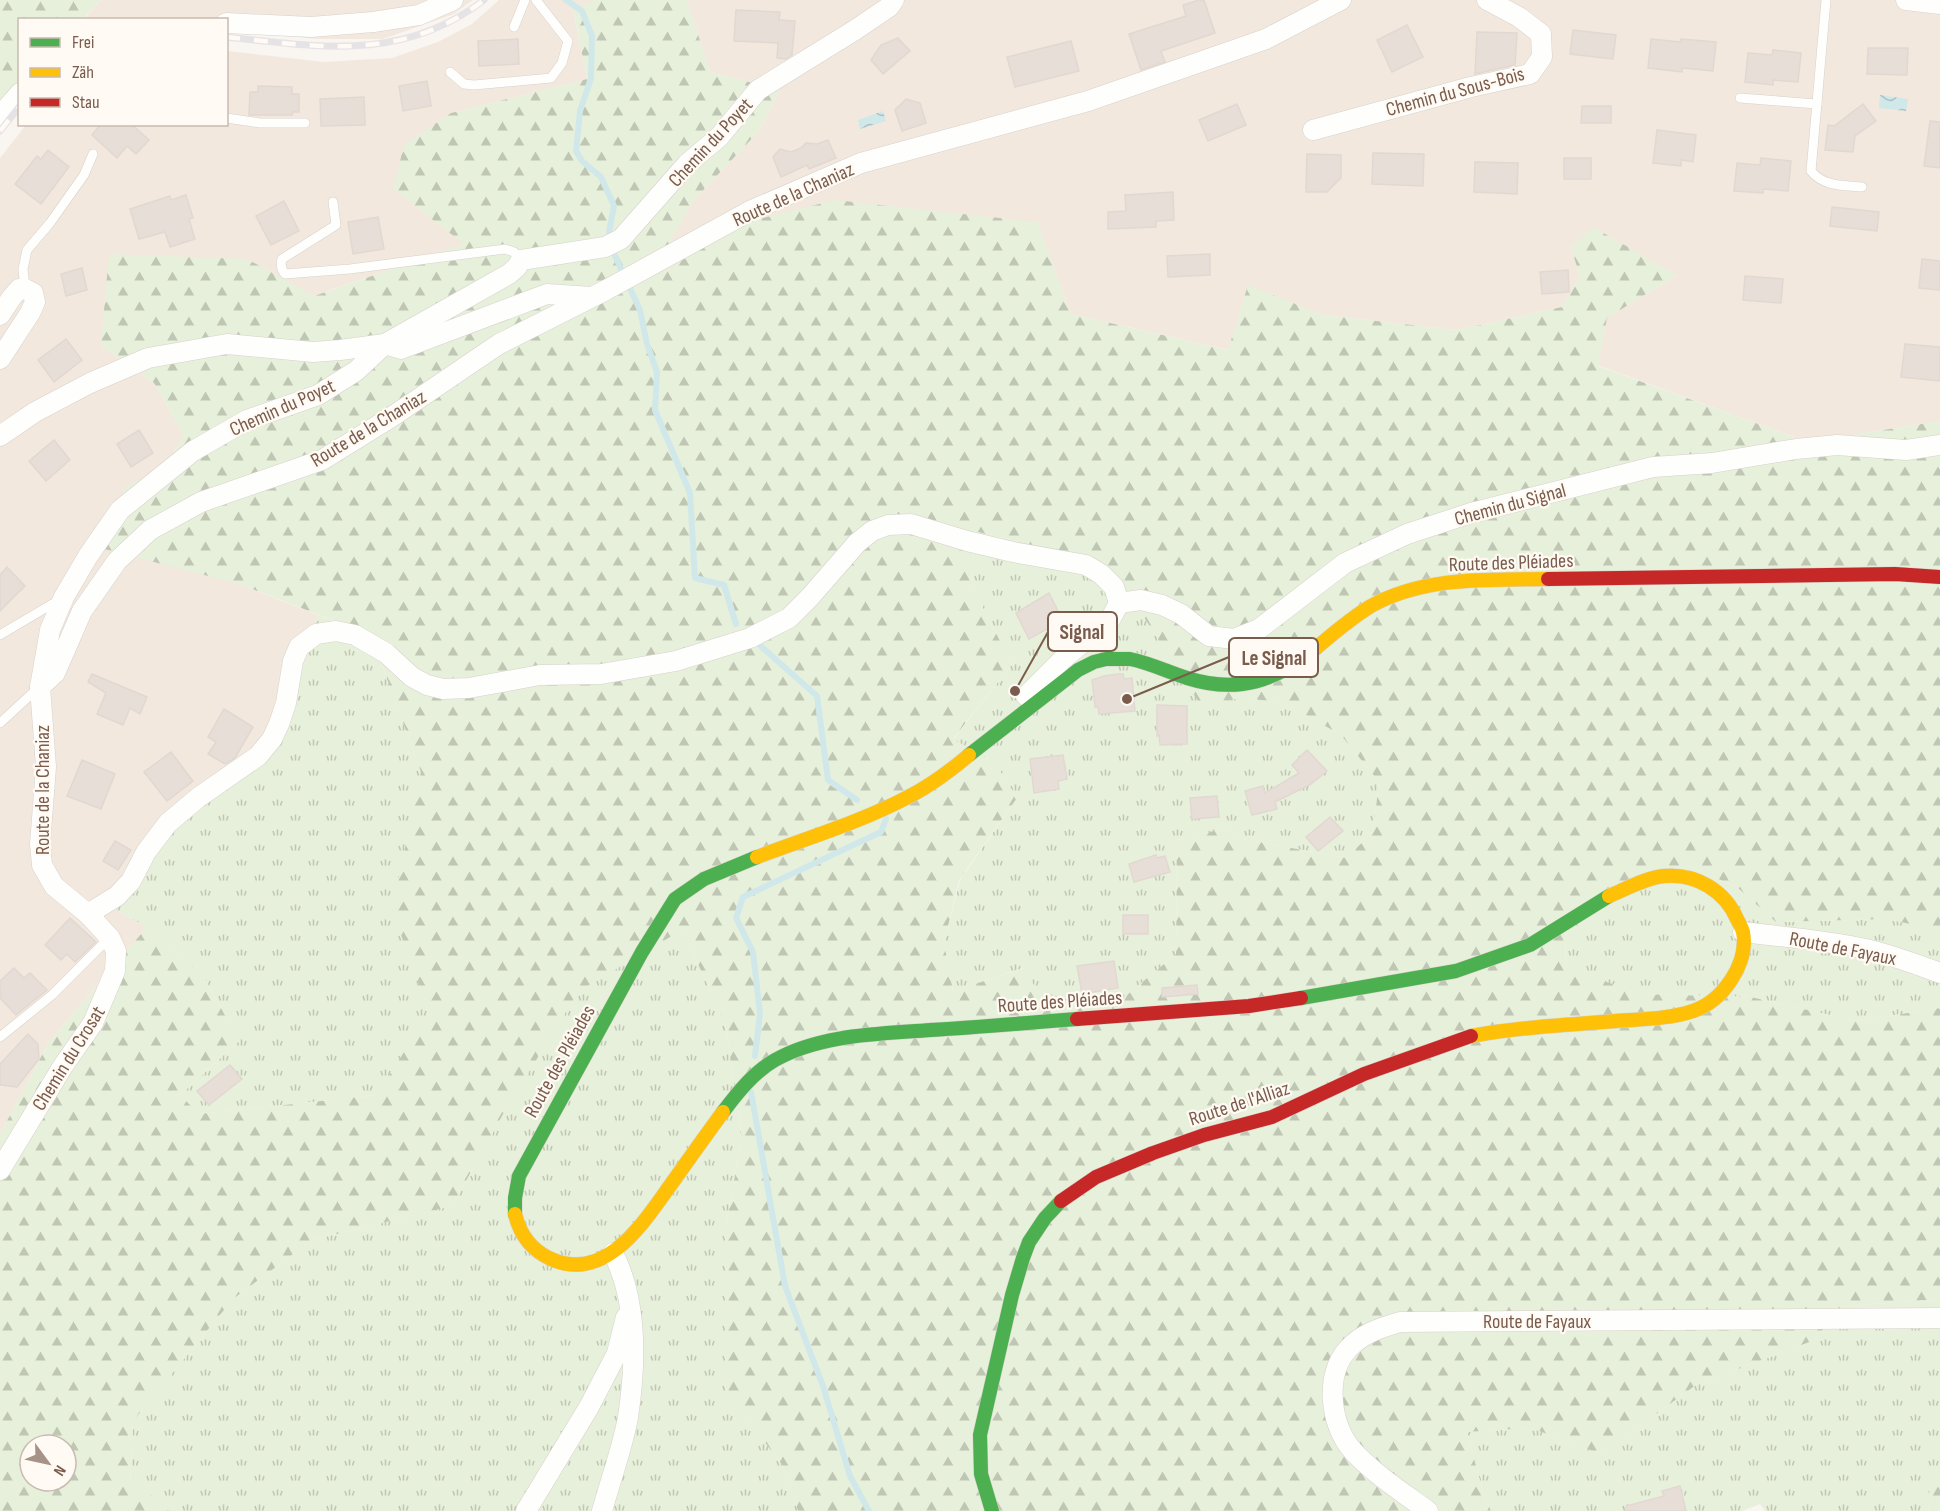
<svg xmlns="http://www.w3.org/2000/svg" width="1940" height="1511" viewBox="0 0 1940 1511" font-family="'Sofia Sans Condensed',sans-serif">
<style>
.residential{fill:#f2e8de}
.grass{fill:url(#grass-tufts)}
.forest{fill:url(#forest-firs);fill-rule:evenodd}
.water{fill:url(#water-waves)}
.lines{fill:none;stroke-linecap:round;stroke-linejoin:round}
.stream{stroke:#d0e8ea;stroke-width:6}
.building{fill:#e6ded7;stroke:#e2d8d2;stroke-width:1.5}
.lane-casing{stroke:#d7d1cb;stroke-width:10}
.street-casing{stroke:#d7d1cb;stroke-width:21}
.fast-casing{stroke:#d9d2cb;stroke-width:15}
.slow-casing{stroke:#d9d2cb;stroke-width:15}
.jam-casing{stroke:#d9d2cb;stroke-width:15}
.lane{stroke:#fefefd;stroke-width:9}
.street{stroke:#fefefd;stroke-width:20}
.fast{stroke:#4caf50;stroke-width:14}
.slow{stroke:#ffc107;stroke-width:14}
.jam{stroke:#c62828;stroke-width:14}
.rail-casing{stroke:#e6e3e7;stroke-width:7}
.rail{stroke:#fffaf3;stroke-width:4.5;stroke-dasharray:14;stroke-linecap:butt}
.labels{text-anchor:middle;stroke-width:4.5;stroke-linejoin:round;paint-order:stroke}
.street-label{font-size:20px;fill:#7a5c4d;stroke:#fffaf3}
.leader{fill:none;stroke:#7a5c4d;stroke-width:2}
.callout-dot{fill:#7a5c4d;stroke:#fffaf3;stroke-width:2}
.callout{fill:#fffaf3;stroke:#7a5c4d;stroke-width:2}
.callout-label{font-size:21px;text-anchor:middle;font-weight:bold;fill:#7a5c4d}
</style>
<defs>
<pattern id="grass-tufts" width="24" height="20" patternUnits="userSpaceOnUse" patternTransform="scale(1.5)"><rect width="24" height="20" fill="#e7f0db"/><path d="M3 7l-1-3M5 7V3M7 7l1-3M15 17l-1-3M17 17v-4M19 17l1-3" fill="none" stroke="#c0c6b4"/></pattern>
<pattern id="forest-firs" width="22" height="20" patternUnits="userSpaceOnUse" patternTransform="scale(1.5)"><rect width="22" height="20" fill="#e7f0db"/><path d="M5 1l3.5 6h-7zM16 11l3.5 6h-7z" fill="#c0c6b4"/></pattern>
<pattern id="water-waves" width="16" height="10" patternUnits="userSpaceOnUse" patternTransform="scale(1.5)"><rect width="16" height="10" fill="#d0e8ea"/><path d="M0 5q4-4 8 0t8 0" fill="none" stroke="#aebfc0"/></pattern>
</defs>
<rect width="100%" height="100%" fill="#f9f5f0"/>
<!-- residential -->
<g class="residential">
<polygon points="101,0 473,0 454,14 383,39 318,39 227,31 226,20 83,20"/>
<polygon points="499,0 596,0 573,9 587,79 451,113 394,189 465,244 313,296 247,259 101,345 154,383 184,436 165,466 239,584 318,615 283,739 116,910 147,927 49,1042 0,1134 0,158 26,125 226,124 227,51 324,62 392,58 438,42 472,24"/>
<polygon points="687,0 1940,0 1940,421 1808,442 1597,365 1607,318 1677,275 1571,247 1580,277 1562,307 1457,330 1323,315 1248,286 1229,350 1071,314 1037,222 669,241 693,201 759,131 780,90 710,72"/>
</g>
<!-- grass -->
<g class="grass">
<polygon points="974,531 1102,562 1120,580 1200,703 1245,698 1285,703 1341,735 1379,782 1373,832 1346,858 1243,839 1226,828 1177,840 1176,954 1122,999 1087,1005 1037,992 1023,968 953,991 944,943 960,880 1017,798 994,762 953,740 1012,664 971,585"/>
<polygon points="318,615 371,635 421,772 393,910 429,1012 378,1095 199,1114 179,1096 239,1041 204,977 147,927 116,910 129,890 184,819 259,765 283,739"/>
<polygon points="1688,866 1737,887 1776,922 1888,919 1940,931 1940,1008 1856,1021 1751,997 1640,994 1565,968 1567,908"/>
<polygon points="682,930 725,1022 742,1137 725,1230 725,1390 783,1466 798,1511 169,1511 163,1501 130,1486 133,1421 233,1299 312,1240 452,1206 507,1107 579,990"/>
<polygon points="1940,1299 1940,1482 1930,1487 1928,1511 1765,1511 1760,1504 1742,1511 1491,1511 1483,1492 1467,1432 1531,1428 1601,1454 1696,1385 1812,1341 1845,1306"/>
</g>
<!-- forest -->
<g class="forest">
<polygon points="0,0 101,0 83,19 20,20 19,89 0,110"/>
<path d="M596,0h91l23,72 70,18 -21,41 -66,70 -23,40 165,-41 202,22 34,92 157,36 20,-65 75,30 134,15 105,-23 18,-30 -9,-30 22,-20 84,48 -70,43 -9,48 210,76 132,-21v510l-52,-12 -112,3 -39,-35 -49,-21 -121,42 -2,59 75,27 111,3 105,24 84,-13v291l-95,7 -33,35 -116,44 -95,69 -70,-26 -64,4 16,60 8,19h-693l-15,-45 -58,-76v-160l17,-93 -17,-115 -43,-92 -103,61 -72,116 -55,99 -140,34 -79,59 -100,122 -3,64 33,16 6,10h-169v-377l49,-92 98,-115 57,50 35,64 -59,54 19,19 178,-19 52,-83 -37,-102 29,-138 -50,-137 -132,-51 -139,-36 25,-61 40,-21 19,-30 -30,-53 -53,-38 8,-91 138,5 67,37 150,-52 -71,-55 11,-44 47,-32 136,-34 -14,-71zM974,531l128,31 18,18 80,124 45,-6 40,5 56,32 38,47 -6,50 -27,26 -103,-19 -17,-11 -49,12 -1,114 -54,45 -35,6 -49,-13 -14,-24 -71,23 -9,-48 15,-63 58,-82 -23,-36 -41,-23 59,-75 -41,-79zM30,1445h36v36h-36z"/>
<polygon points="1940,1482 1940,1511 1928,1511 1930,1487"/>
</g>
<!-- water -->
<g class="water">
<polygon points="1880,95 1908,99 1906,111 1879,108"/>
<polygon points="883,111 886,121 860,129 858,120"/>
</g>
<g class="lines">
<!-- stream -->
<g class="stream">
<polyline points="566,0 582,11 592,36 591,78 580,111 576,151 582,161 601,177 614,206 609,232 614,254 640,310 647,344 657,372 655,410 690,493 695,578 724,585 736,624"/>
<polyline points="756,642 817,696 828,780 857,800"/>
<polyline points="755,1056 760,1014 753,952 736,918 743,897 881,832 886,819"/>
<polyline points="751,1092 785,1286 823,1386 850,1476 869,1511"/>
</g>
</g>
<!-- building -->
<g class="building">
<polygon points="1199,0 1204,0 1215,33 1161,51 1165,62 1141,70 1129,34 1186,16 1183,5"/>
<polygon points="736,10 780,12 779,20 795,21 792,55 786,59 777,58 778,43 734,41"/>
<polygon points="1407,25 1423,57 1392,72 1377,40"/>
<polygon points="1573,30 1616,35 1613,59 1570,54"/>
<polygon points="1477,32 1517,33 1515,65 1475,74"/>
<polygon points="898,38 910,51 883,74 871,60 881,45"/>
<polygon points="518,39 519,64 479,66 478,41"/>
<polygon points="1651,39 1680,42 1681,39 1716,42 1713,71 1682,68 1682,72 1648,68"/>
<polygon points="1071,41 1079,71 1015,87 1007,57"/>
<polygon points="1868,48 1908,48 1907,75 1867,74"/>
<polygon points="1773,50 1801,53 1798,82 1773,80 1773,85 1745,82 1748,53 1772,55"/>
<polygon points="427,81 431,106 403,111 399,86"/>
<polygon points="258,86 292,87 292,94 299,94 299,112 293,112 292,115 249,115 250,92 258,92"/>
<polygon points="364,97 365,125 321,126 320,99"/>
<polygon points="906,99 920,103 926,123 902,131 895,110"/>
<polygon points="1237,104 1246,125 1208,141 1199,120"/>
<polygon points="1863,104 1876,121 1855,136 1853,152 1825,150 1828,125 1834,126"/>
<polygon points="1582,106 1611,106 1611,123 1581,123"/>
<polygon points="1930,121 1940,122 1940,168 1924,166"/>
<polygon points="101,124 131,124 149,140 136,154 127,146 117,158 92,135"/>
<polygon points="1657,130 1696,135 1693,162 1681,160 1681,166 1653,163"/>
<polygon points="828,140 836,158 809,169 807,165 781,177 773,157 780,149 791,152 801,148 806,143 817,144"/>
<polygon points="48,150 69,167 41,204 15,184 37,156 41,159"/>
<polygon points="1373,153 1424,154 1423,186 1372,184"/>
<polygon points="1307,154 1341,155 1341,178 1327,192 1306,192"/>
<rect x="1564" y="158" width="27" height="21"/>
<polygon points="1761,158 1791,161 1788,191 1763,189 1763,193 1734,191 1737,163 1760,165"/>
<polygon points="1475,162 1518,163 1517,194 1474,192"/>
<polygon points="1173,192 1174,220 1156,221 1156,227 1108,229 1108,212 1126,211 1125,195"/>
<polygon points="186,195 193,218 189,219 195,239 170,247 165,232 139,239 130,209 170,196 171,200"/>
<polygon points="284,201 299,231 271,245 256,216"/>
<polygon points="1832,207 1879,212 1877,231 1830,226"/>
<polygon points="378,217 384,249 353,254 348,222"/>
<polygon points="1210,254 1210,275 1168,277 1167,256"/>
<polygon points="1922,259 1940,261 1940,290 1919,288"/>
<polygon points="82,268 87,290 66,296 61,274"/>
<polygon points="1568,270 1569,292 1542,294 1540,272"/>
<polygon points="1745,276 1783,279 1781,303 1743,300"/>
<polygon points="66,339 82,360 54,382 38,360"/>
<polygon points="1905,344 1940,347 1940,381 1901,377"/>
<polygon points="139,430 153,453 131,467 117,444"/>
<polygon points="54,440 70,460 46,481 29,461"/>
<polygon points="7,567 25,586 0,611 0,575"/>
<polygon points="1049,593 1059,613 1054,616 1058,623 1029,639 1016,613"/>
<polygon points="92,674 147,697 140,714 130,708 123,725 97,714 106,693 88,682"/>
<polygon points="1118,674 1123,674 1124,679 1132,678 1135,711 1099,714 1098,707 1095,707 1092,680 1104,676"/>
<polygon points="1157,705 1187,706 1187,744 1160,745 1159,735 1157,736"/>
<polygon points="224,709 253,727 235,758 225,764 208,754 216,742 208,737"/>
<polygon points="1307,750 1327,771 1311,784 1275,802 1277,809 1252,815 1245,791 1263,786 1265,793 1299,773 1292,765"/>
<polygon points="171,752 193,781 167,801 144,772"/>
<polygon points="1063,755 1067,779 1058,781 1059,789 1034,793 1030,759"/>
<polygon points="82,760 115,774 101,809 67,796"/>
<polygon points="1217,796 1219,817 1192,819 1190,798"/>
<polygon points="1330,817 1343,831 1318,851 1306,837"/>
<polygon points="115,841 131,850 118,870 103,861"/>
<polygon points="1156,855 1157,858 1165,856 1170,872 1134,882 1129,864"/>
<rect x="1123" y="915" width="25" height="19"/>
<polygon points="70,918 96,942 75,962 67,954 61,960 45,945"/>
<polygon points="1114,961 1118,988 1082,994 1077,966"/>
<polygon points="14,968 24,978 30,973 47,990 16,1015 0,998 0,981"/>
<polygon points="1197,985 1198,994 1162,997 1162,988"/>
<polygon points="28,1034 38,1044 39,1059 17,1087 0,1085 0,1064"/>
<polygon points="230,1065 242,1079 209,1105 197,1091"/>
<polygon points="1680,1486 1686,1511 1626,1511 1626,1506 1664,1496 1662,1491"/>
</g>
<g class="lines">
<!-- lane casing -->
<g class="lane-casing">
<g id="lane">
<path d="M1826,0l-15,171c13,16 32,14 51,16"/>
<polyline points="514,27 525,0"/>
<polyline points="450,72 464,84 474,85 551,78 562,63 568,41 536,0"/>
<polyline points="1740,98 1817,104"/>
<polyline points="226,118 260,123 305,123"/>
<path d="M333,202l3,23 -54,34c-2,6 -1,10 3,15l65,-5 155,-20 9,3 7,8"/>
<polyline points="25,289 23,269 27,250 50,223 84,175 93,154"/>
<polyline points="0,635 59,600"/>
<polyline points="0,723 38,688"/>
<polyline points="0,1037 52,995 109,938"/>
</g>
</g>
<!-- street casing -->
<g class="street-casing">
<g id="street">
<polyline points="1906,0 1940,4"/>
<polyline points="226,23 311,27 373,22 419,15 453,0"/>
<polyline points="0,116 20,93"/>
<polyline points="1313,130 1471,87 1530,74 1542,57 1541,34 1519,17 1487,0"/>
<polyline points="0,315 12,297 19,289 25,289 33,293 35,302 30,313 0,359"/>
<polyline points="0,436 35,412 90,383 148,358 227,344 313,352 340,350 385,344 401,349 547,294 591,297"/>
<polyline points="1119,603 1141,600 1162,605 1181,614 1209,636 1234,639 1259,629 1345,563 1407,534 1471,513 1653,467 1712,463 1796,449 1837,445 1906,450 1940,445"/>
<polyline points="40,687 50,630 64,597 88,556 120,510 193,451 247,420 318,395 356,371 385,344 509,274 517,267 521,260 605,247 621,239 687,164 719,137 758,90 855,30 889,7 894,0"/>
<polyline points="1026,696 1063,659 1110,620 1119,603 1114,587 1101,574 1086,565 1013,552 967,541 911,524 888,525 872,531 857,543 810,597 789,618 750,638 676,661 601,674 540,675 469,688 443,689 427,685 412,677 386,653 355,635 336,631 316,634 299,647 293,661 286,703 279,724 272,739 258,756 199,797 168,823 146,852 131,881 117,896 88,914 54,886 42,865 40,844 46,767 40,687 55,673 82,611 117,561 150,530 201,502 322,460 393,416 499,344 606,290 750,211 861,163 1088,101 1266,39 1341,0"/>
<path d="M1743,932c41,5 82,8 123,17 25,6 50,15 74,24"/>
<polyline points="0,1170 63,1066 93,1023 115,971 116,951 110,938 88,914"/>
<polyline points="526,1511 589,1407 617,1353 626,1317"/>
<path d="M602,1511c8,-29 21,-65 26,-94 8,-53 10,-115 -15,-164"/>
<path d="M1428,1511c-26,-19 -54,-37 -75,-60 -23,-25 -29,-76 -5,-102 14,-16 33,-21 52,-27l540,-4"/>
</g>
</g>
<!-- fast casing -->
<g class="fast-casing">
<g id="fast">
<path d="M969,755l109,-85 16,-8 12,-3h24c20,4 38,13 57,19 51,16 90,3 129,-30"/>
<polyline points="1301,998 1456,971 1530,945 1609,896"/>
<path d="M723,1112c15,-20 31,-40 52,-52 46,-26 105,-26 156,-30 48,-3 97,-7 146,-11"/>
<polyline points="515,1214 515,1198 519,1176 642,952 675,899 704,879 757,857"/>
<polyline points="992,1511 981,1474 980,1435 1012,1295 1023,1258 1029,1242 1045,1218 1061,1201"/>
</g>
</g>
<!-- slow casing -->
<g class="slow-casing">
<g id="slow">
<path d="M1316,648c18,-15 35,-30 55,-42 54,-30 117,-26 177,-27"/>
<path d="M757,857c50,-19 104,-35 151,-60 22,-11 42,-26 61,-42"/>
<path d="M1471,1036c48,-9 97,-11 145,-15 26,-2 53,-2 77,-10 30,-10 56,-48 50,-79 -1,-4 -4,-9 -6,-13 -12,-28 -41,-46 -73,-43 -19,2 -38,13 -55,20"/>
<path d="M515,1214c5,21 16,36 36,45 56,25 94,-39 121,-76 17,-24 34,-48 51,-71"/>
</g>
</g>
<!-- jam casing -->
<g class="jam-casing">
<g id="jam">
<polyline points="1548,579 1895,574 1940,577"/>
<polyline points="1077,1019 1249,1006 1301,998"/>
<polyline points="1061,1201 1096,1177 1153,1153 1204,1135 1272,1117 1364,1074 1471,1036"/>
</g>
</g>
<!-- lane -->
<use href="#lane" class="lane"/>
<!-- street -->
<use href="#street" class="street"/>
<!-- fast -->
<use href="#fast" class="fast"/>
<!-- slow -->
<use href="#slow" class="slow"/>
<!-- jam -->
<use href="#jam" class="jam"/>
<!-- rail casing -->
<g class="rail-casing">
<g id="rail">
<path d="M226,37c94,10 177,25 258,-37"/>
<polyline points="0,131 20,106"/>
</g>
</g>
<!-- rail -->
<use href="#rail" class="rail"/>
</g>
<g class="labels">
<!-- street labels -->
<g class="street-label">
<text transform="translate(1455 91) rotate(-15)" y="7">Chemin du Sous-Bois</text>
<text transform="translate(710 142) rotate(-47)" y="7">Chemin du Poyet</text>
<text transform="translate(793 194) rotate(-24)" y="7">Route de la Chaniaz</text>
<text transform="translate(282 407) rotate(-24)" y="7">Chemin du Poyet</text>
<text transform="translate(368 428) rotate(-31)" y="7">Route de la Chaniaz</text>
<text transform="translate(1510 504) rotate(-15)" y="7">Chemin du Signal</text>
<text transform="translate(1511 562) rotate(-2)" y="7">Route des Pléiades</text>
<text transform="translate(42 790) rotate(-90)" y="7">Route de la Chaniaz</text>
<text transform="translate(1843 948) rotate(11)" y="7">Route de Fayaux</text>
<text transform="translate(1060 1001) rotate(-4)" y="7">Route des Pléiades</text>
<text transform="translate(68 1058) rotate(-58)" y="7">Chemin du Crosat</text>
<text transform="translate(559 1061) rotate(-61)" y="7">Route des Pléiades</text>
<text transform="translate(1239 1103) rotate(-18)" y="7">Route de l'Alliaz</text>
<text x="1537" y="1328">Route de Fayaux</text>
</g>
</g>
<!-- callouts -->
<path class="leader" d="M1015 691L1048 632M1127 699L1229 657"/>
<g class="callout-dot">
<circle cx="1015" cy="691" r="6"/>
<circle cx="1127" cy="699" r="6"/>
</g>
<g class="callout">
<rect x="1048" y="612" width="69" height="39" rx="6"/>
<rect x="1229" y="638" width="89" height="39" rx="6"/>
</g>
<g class="callout-label">
<text x="1082" y="639">Signal</text>
<text x="1274" y="665">Le Signal</text>
</g>
<!-- legend -->
<rect x="18" y="18" width="210" height="108" fill="#fffaf3" stroke="#cabbb1" stroke-width="1.5"/>
<rect x="30" y="38" width="30" height="9" fill="#4caf50" stroke="#cabbb1" stroke-width="1.5"/>
<text x="72" y="48" font-size="18" fill="#7a5c4d">Frei</text>
<rect x="30" y="68" width="30" height="9" fill="#ffc107" stroke="#cabbb1" stroke-width="1.5"/>
<text x="72" y="78" font-size="18" fill="#7a5c4d">Zäh</text>
<rect x="30" y="98" width="30" height="9" fill="#c62828" stroke="#cabbb1" stroke-width="1.5"/>
<text x="72" y="108" font-size="18" fill="#7a5c4d">Stau</text>
<!-- north arrow -->
<g transform="translate(48 1463) rotate(123)"><circle r="28" fill="#fffaf3" stroke="#cabbb1" stroke-width="1.5"/>
<path d="M0-4.5L10 22L0 15L-10 22Z" fill="#a69286"/>
<text y="-9" font-size="16" font-weight="bold" text-anchor="middle" fill="#7a5c4d">N</text>
</g>
</svg>
